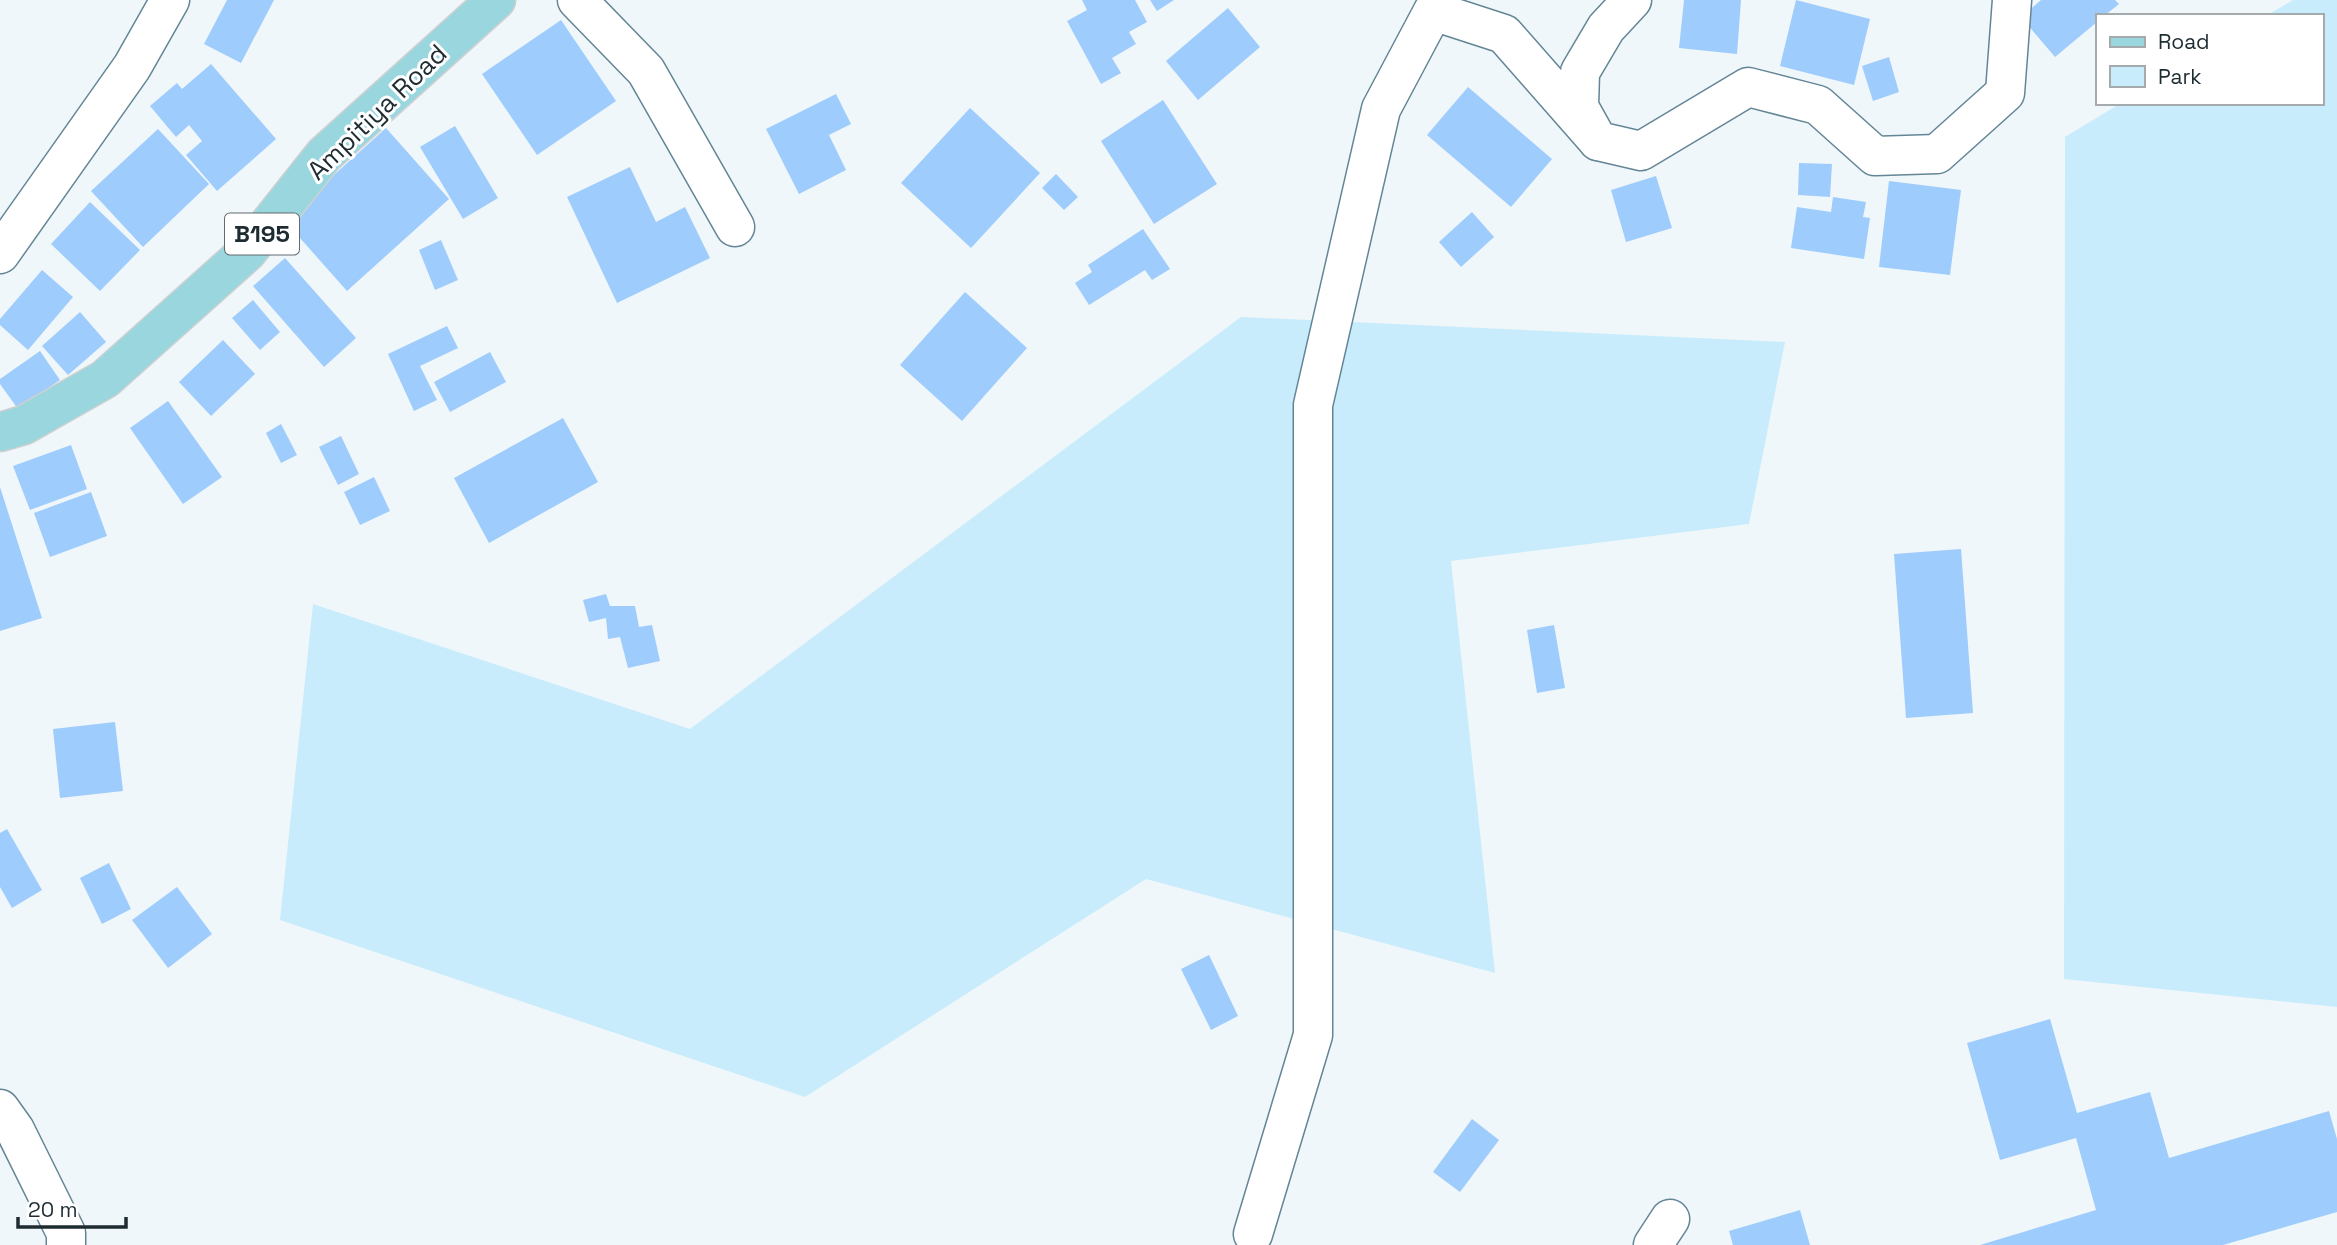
<svg xmlns="http://www.w3.org/2000/svg" width="2337" height="1245" viewBox="0 0 2337 1245" font-family="'Space Grotesk',sans-serif">
<style>
.green{fill:#c8ecfc}
.building{fill:#9eccfc}
.lines{fill:none;stroke-linecap:round;stroke-linejoin:round}
.minor-casing{stroke:#638595;stroke-width:41}
.major-casing{stroke:#ced1d2;stroke-width:41}
.minor{stroke:#fff;stroke-width:38}
.major{stroke:#99d6dd;stroke-width:38}
.labels{text-anchor:middle;stroke-width:6;stroke-linejoin:round;paint-order:stroke}
.shield{fill:#fff;stroke:#626b70;stroke-width:2}
.shield-label{font-size:24px;font-weight:bold;fill:#1e2c32}
.street-label{font-size:26px;fill:#1e2c32;stroke:#fff}
</style>
<rect width="100%" height="100%" fill="#f0f7fa"/>
<!-- green -->
<g class="green">
<polygon points="2293,0 2337,0 2337,1007 2064,979 2065,137 2121,103 2321,103 2321,16 2266,16"/>
<polygon points="1241,317 1785,342 1749,524 1451,561 1495,973 1146,879 805,1097 280,920 313,604 690,729"/>
</g>
<!-- building -->
<g class="building">
<polygon points="227,0 274,0 241,63 204,44"/>
<polygon points="1082,0 1135,0 1147,22 1129,32 1136,44 1112,58 1121,73 1101,84 1067,21 1087,10"/>
<polygon points="1150,0 1174,0 1157,11"/>
<polygon points="1684,0 1741,0 1737,54 1679,48"/>
<polygon points="1796,0 1870,19 1854,85 1780,66"/>
<polygon points="2041,0 2115,0 2119,4 2104,16 2097,16 2097,22 2055,57 2021,17"/>
<polygon points="1228,8 1260,47 1198,100 1166,61"/>
<polygon points="561,20 616,101 537,155 482,74"/>
<polygon points="1889,57 1899,92 1873,101 1862,66"/>
<polygon points="211,64 276,139 217,191 186,155 202,141 189,125 176,137 150,106 177,83 182,89"/>
<polygon points="1468,87 1552,159 1511,207 1427,135"/>
<polygon points="836,94 851,124 829,135 846,170 799,194 766,129"/>
<polygon points="1163,100 1217,184 1154,224 1101,141"/>
<polygon points="970,108 1040,173 971,248 901,183"/>
<polygon points="455,126 498,198 463,219 420,147"/>
<polygon points="386,128 449,199 347,291 284,220"/>
<polygon points="158,129 209,184 143,247 91,191"/>
<polygon points="1799,163 1832,164 1830,197 1798,195"/>
<polygon points="630,167 656,222 685,207 710,258 617,303 567,197"/>
<polygon points="1056,174 1078,197 1064,210 1042,188"/>
<polygon points="1656,176 1672,228 1626,242 1611,190"/>
<polygon points="1889,181 1961,190 1950,275 1879,267"/>
<polygon points="1833,197 1866,202 1863,217 1870,218 1864,259 1791,248 1797,207 1831,212"/>
<polygon points="90,202 140,250 100,291 51,244"/>
<polygon points="1472,212 1494,237 1461,267 1439,242"/>
<polygon points="1143,229 1170,269 1152,280 1145,270 1089,305 1075,283 1092,272 1088,265"/>
<polygon points="441,240 458,280 435,290 419,250"/>
<polygon points="285,258 356,338 324,367 253,286"/>
<polygon points="42,270 73,297 28,350 0,325 0,319"/>
<polygon points="965,292 1027,348 962,421 900,365"/>
<polygon points="253,300 280,332 260,350 232,318"/>
<polygon points="80,312 106,342 68,375 42,346"/>
<polygon points="447,326 458,348 420,366 437,400 414,411 388,354"/>
<polygon points="223,340 255,374 211,416 179,382"/>
<polygon points="40,351 60,380 18,409 0,384 0,379"/>
<polygon points="490,352 506,382 450,412 434,382"/>
<polygon points="168,401 222,477 183,504 130,428"/>
<polygon points="563,418 598,482 489,543 454,478"/>
<polygon points="281,424 297,455 281,463 266,433"/>
<polygon points="341,436 359,474 338,485 319,447"/>
<polygon points="71,445 87,489 30,510 13,466"/>
<polygon points="374,477 390,511 360,525 344,492"/>
<polygon points="0,487 42,618 0,631"/>
<polygon points="91,492 107,536 50,557 34,513"/>
<polygon points="1961,549 1973,713 1906,718 1894,554"/>
<polygon points="606,594 610,606 635,606 639,627 652,625 660,661 628,668 620,637 608,639 606,618 589,622 583,600"/>
<polygon points="1554,625 1565,688 1537,693 1527,630"/>
<polygon points="115,722 123,791 60,798 53,729"/>
<polygon points="7,829 42,890 12,908 0,887 0,833"/>
<polygon points="109,863 131,909 102,924 80,878"/>
<polygon points="177,887 212,934 168,968 132,920"/>
<polygon points="1209,955 1238,1016 1211,1030 1181,969"/>
<polygon points="2050,1019 2077,1113 2150,1092 2169,1158 2329,1111 2337,1139 2337,1212 2223,1245 1980,1245 2096,1210 2076,1138 2000,1160 1967,1043"/>
<polygon points="1472,1119 1499,1140 1460,1192 1433,1172"/>
<polygon points="1800,1210 1810,1245 1733,1245 1729,1231"/>
</g>
<g class="lines">
<!-- minor casing -->
<g class="minor-casing">
<g id="minor">
<polyline points="577,0 646,71 735,227"/>
<polyline points="1632,0 1606,28 1580,72 1579,107 1598,141 1641,151 1748,87 1818,105 1875,156 1937,154 2005,93 2012,0"/>
<polyline points="0,254 132,67 170,0"/>
<polyline points="0,1109 15,1130 66,1233 66,1245"/>
<polyline points="1253,1234 1313,1035 1313,405 1381,109 1433,11 1504,34 1598,141"/>
<polyline points="1653,1245 1670,1219"/>
</g>
</g>
<!-- major casing -->
<g class="major-casing">
<polyline id="major" points="0,432 24,425 105,379 247,252 324,155 496,0"/>
</g>
<!-- minor -->
<use href="#minor" class="minor"/>
<!-- major -->
<use href="#major" class="major"/>
</g>
<g class="labels">
<!-- shield labels -->
<rect class="shield" x="225" y="213.5" width="74" height="41" rx="5"/>
<g class="shield-label">
<text x="262" y="242">B195</text>
</g>
<!-- street labels -->
<g class="street-label">
<text transform="translate(377 112) rotate(-44)" y="9">Ampitiya Road</text>
</g>
</g>
<!-- legend -->
<rect x="2096" y="14" width="228" height="91" fill="#ffffff" stroke="#a5abad" stroke-width="2"/>
<rect x="2110" y="37" width="35" height="10" fill="#99d6dd" stroke="#a5abad" stroke-width="2"/>
<text x="2158" y="49" font-size="21" fill="#1e2c32">Road</text>
<rect x="2110" y="66" width="35" height="21" fill="#c8ecfc" stroke="#a5abad" stroke-width="2"/>
<text x="2158" y="84" font-size="21" fill="#1e2c32">Park</text>
<!-- scale -->
<path d="M18 1217v10h108v-10" fill="none" stroke="#1e2c32" stroke-width="3.5"/>
<text x="28" y="1217" font-size="21" fill="#1e2c32" stroke="#ffffff" stroke-width="5" paint-order="stroke">20 m</text>
</svg>
